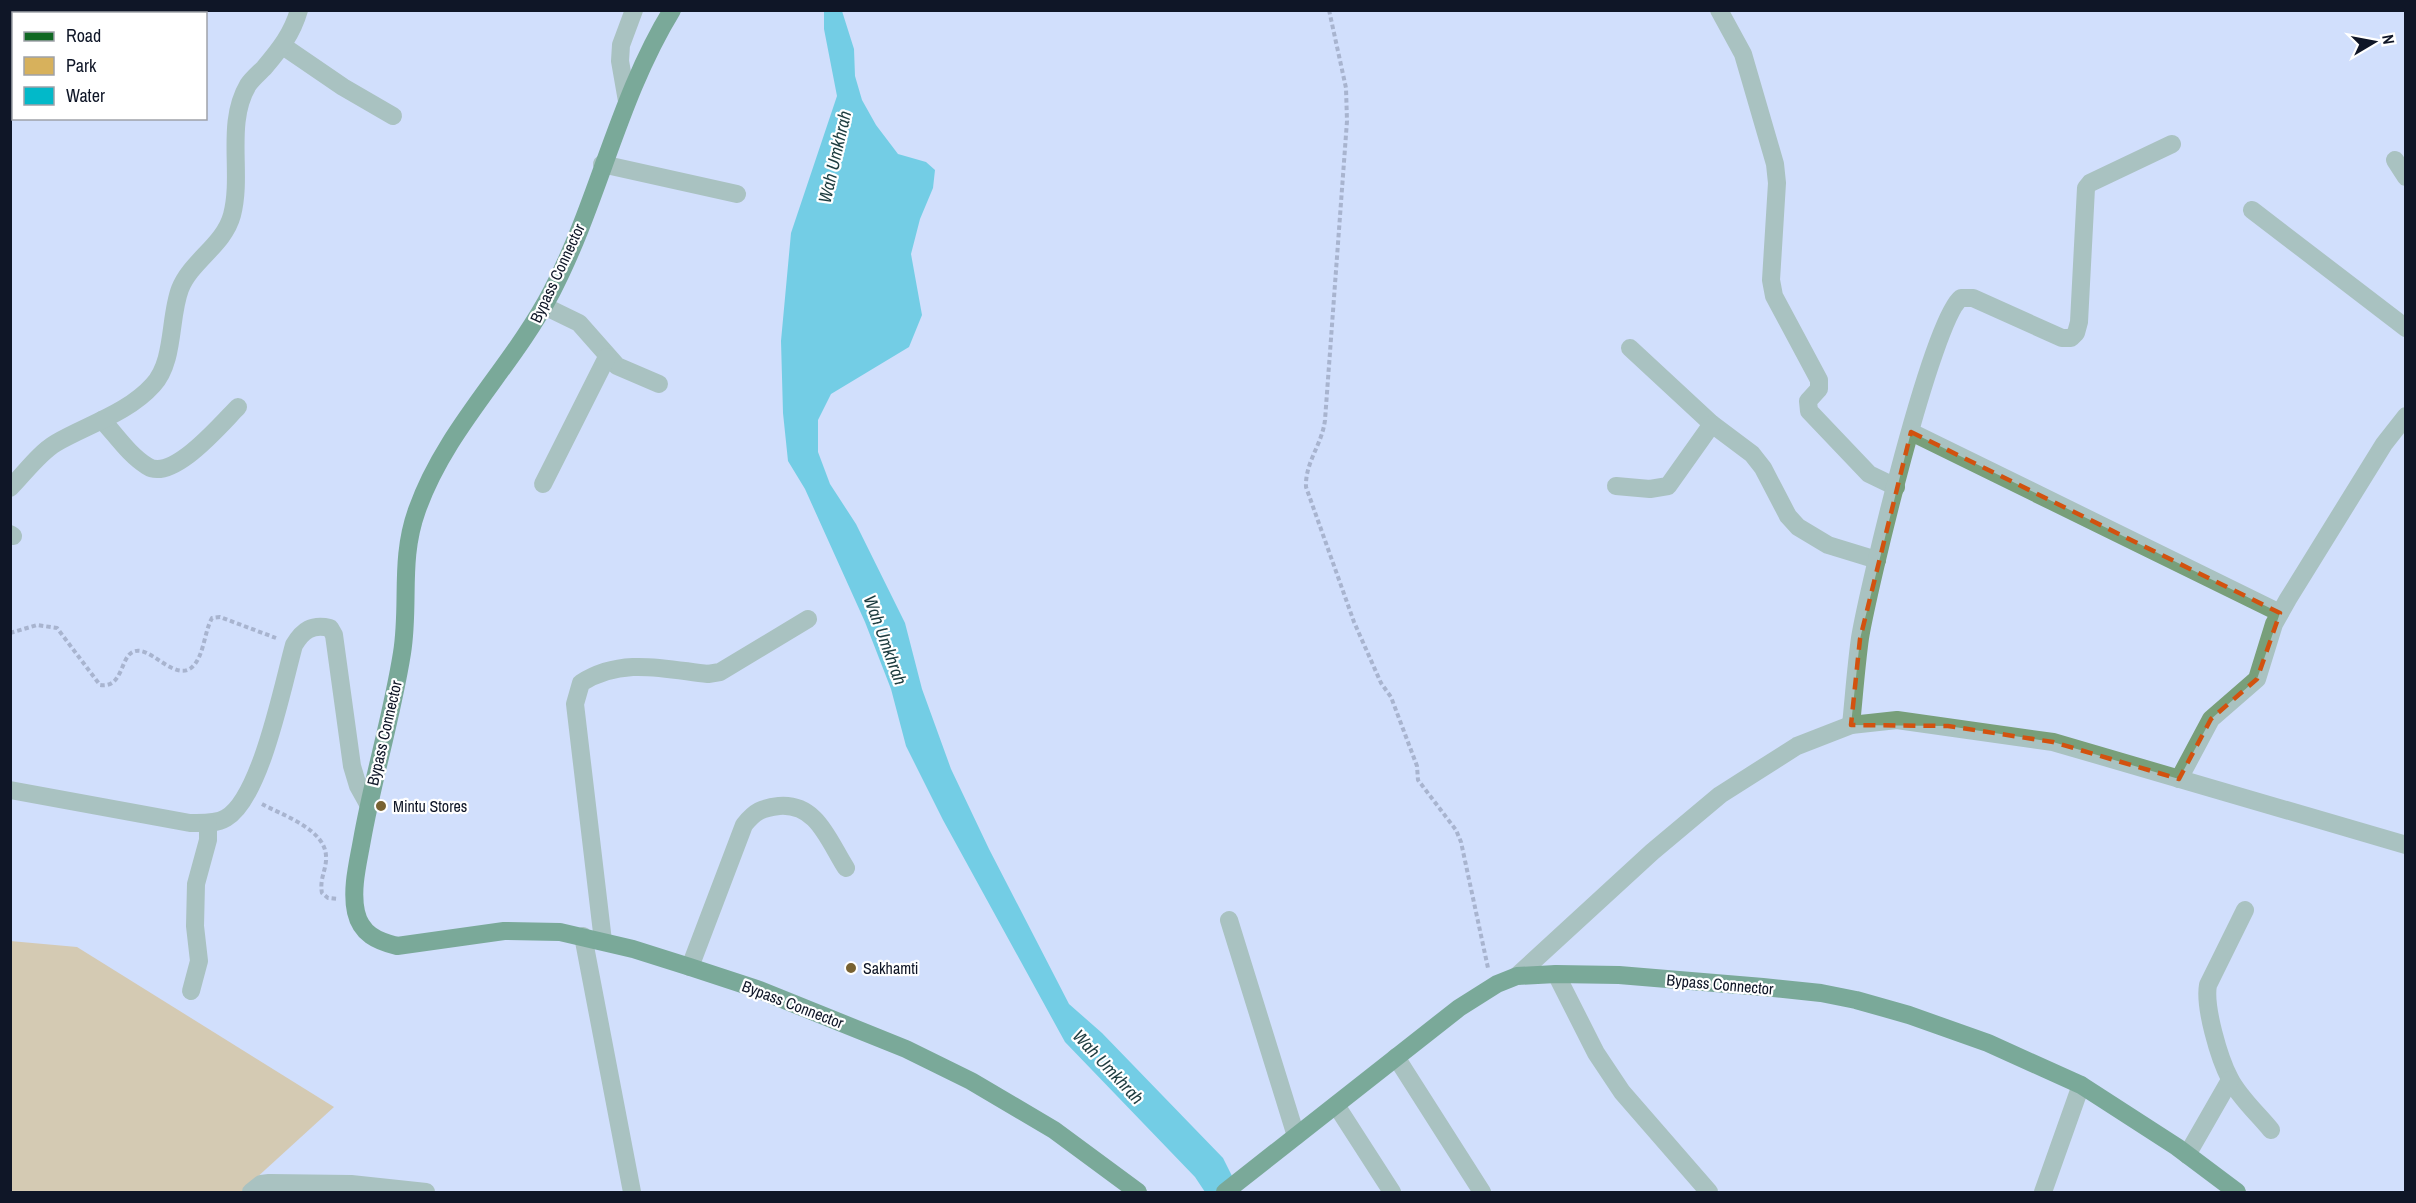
<svg xmlns="http://www.w3.org/2000/svg" width="2416" height="1203" viewBox="0 0 2416 1203" font-family="'Archivo Narrow',sans-serif">
<style>
.green{fill:#d7b15c}
.water{fill:#02b9c9}
.lines{fill:none;stroke-linecap:round;stroke-linejoin:round}
.path{stroke:#768199;stroke-width:4;stroke-dasharray:4.5 3;stroke-linecap:butt}
.minor{stroke:#789f7a;stroke-width:18}
.major{stroke:#106823;stroke-width:18}
.marked{fill:none;stroke:#d2520f;stroke-width:4.5;stroke-dasharray:12 8;stroke-linejoin:round}
.poi-dot{fill:#786232;stroke:#fff;stroke-width:2}
.labels{text-anchor:middle;stroke-width:4.5;stroke-linejoin:round;paint-order:stroke}
.street-label{font-size:16px;fill:#0f1627;stroke:#fff}
.poi-label{font-size:16px;fill:#0f1627;stroke:#fff;text-anchor:start}
.water-label{font-size:18px;font-style:italic;fill:#1d3c3f;stroke:#fff}
</style>
<rect width="100%" height="100%" fill="#d1dffc"/>
<!-- green -->
<polygon class="green" points="10,941 77,947 334,1107 241,1192 11,1192"/>
<!-- water -->
<polygon class="water" points="824,11 842,11 854,49 855,76 862,100 876,125 898,154 926,162 935,170 933,188 920,219 911,254 922,315 909,347 831,394 818,420 818,452 830,484 856,524 905,623 922,689 951,769 989,849 1069,1004 1102,1033 1223,1158 1240,1192 1205,1192 1195,1177 1065,1042 943,820 906,746 891,689 865,622 805,489 788,461 783,413 781,341 791,233 837,96 824,29"/>
<g class="lines">
<!-- path -->
<g class="path">
<path d="M1329,10l17,78 1,33 -22,299c-3,25 -20,42 -19,67l48,135 27,61 10,14 26,69 1,14 38,50 5,12 27,126"/>
<path d="M10,633l27,-8 20,3 43,57c27,4 18,-38 41,-34 15,3 35,28 50,17 13,-10 13,-36 21,-50l8,-1 56,21"/>
<path d="M262,804c20,11 63,25 64,52 1,13 -7,23 -4,37l6,5 10,1"/>
</g>
<!-- minor -->
<g class="minor">
<polyline points="1719,10 1743,54 1775,164 1777,183 1771,280 1774,296 1819,380 1819,389 1808,401 1809,411 1869,474 1896,487"/>
<polyline points="283,46 343,87 393,116"/>
<polyline points="627,101 620,61 621,45 634,10"/>
<polyline points="2395,160 2406,177"/>
<polyline points="602,164 737,194"/>
<polyline points="2252,210 2406,328"/>
<polyline points="544,306 579,323 617,366 659,384"/>
<polyline points="1630,348 1712,424 1752,454 1763,468 1788,516 1798,527 1828,545 1877,560"/>
<path d="M102,420c14,15 27,35 45,46 25,17 74,-42 91,-59"/>
<polyline points="1911,432 2280,613"/>
<polyline points="543,484 607,357"/>
<polyline points="1616,486 1650,489 1668,486 1712,424"/>
<path d="M10,488c14,-14 29,-35 46,-45 31,-18 72,-30 97,-58 22,-24 16,-67 27,-96 11,-28 44,-44 52,-74 11,-42 -7,-91 16,-130 4,-6 11,-12 16,-17 16,-19 28,-34 35,-58"/>
<polyline points="10,534 13,536"/>
<path d="M1851,725c3,-29 5,-58 9,-87 8,-48 72,-319 101,-340h12l89,40h9l5,-5 3,-11 7,-134 4,-5 82,-39"/>
<polyline points="2179,779 2211,719 2257,679 2274,624 2288,599 2384,444 2406,416"/>
<path d="M10,790l180,33c12,0 26,1 36,-5 35,-20 57,-134 68,-173 9,-15 18,-21 36,-17l4,7 18,131 6,20 10,18"/>
<path d="M2245,910l-37,75c-4,22 11,73 22,94 9,18 28,35 41,51"/>
<polyline points="1229,920 1296,1136"/>
<polyline points="583,936 632,1192"/>
<path d="M603,941l-28,-237 6,-21c40,-26 83,-14 127,-9l12,-2 88,-53"/>
<path d="M690,967l54,-142c11,-14 18,-17 35,-19 38,-3 49,34 67,62"/>
<polyline points="1556,974 1596,1053 1622,1092 1709,1192"/>
<polyline points="1517,976 1652,852 1720,795 1797,746 1851,725 1897,720 2053,742 2406,845"/>
<polyline points="191,991 199,961 195,926 196,884 208,840 208,824"/>
<polyline points="1396,1057 1482,1192"/>
<polyline points="1336,1105 1392,1192"/>
<polyline points="2187,1155 2230,1080"/>
<polyline points="251,1192 261,1184 269,1183 351,1184 426,1192"/>
<polyline points="2043,1192 2081,1085"/>
</g>
<!-- major -->
<g class="major">
<path d="M672,10c-54,88 -73,190 -120,281 -40,77 -106,137 -135,219 -18,50 -7,93 -15,143 -10,63 -29,125 -40,187 -4,23 -11,49 -6,72 5,22 21,29 41,34l107,-15 56,1 73,17 57,18 67,22 149,60 65,32 83,49 84,62"/>
<polyline points="1225,1192 1459,1008 1497,984 1517,976 1556,974 1619,975 1763,987 1821,993 1856,1000 1909,1015 1988,1043 2081,1085 2177,1147 2237,1192"/>
</g>
</g>
<!-- marked area -->
<path d="M0 0H2416V1203H0ZM1911,432l369,181 -23,66 -46,40 -32,60 -126,-37 -105,-16 -97,-1 9,-86z" fill="#d1dffc" fill-opacity=".55" fill-rule="evenodd"/>
<path class="marked" d="M1911,432l369,181 -23,66 -46,40 -32,60 -126,-37 -105,-16 -97,-1 9,-86z"/>
<!-- markers -->
<g class="poi-dot">
<circle cx="381" cy="806" r="6"/>
<circle cx="851" cy="968" r="6"/>
</g>
<g class="labels">
<!-- street labels -->
<g class="street-label">
<text transform="translate(557 273) rotate(-65)" y="6">Bypass Connector</text>
<text transform="translate(384 733) rotate(-77)" y="6">Bypass Connector</text>
<text transform="translate(1720 984) rotate(5)" y="6">Bypass Connector</text>
<text transform="translate(793 1004) rotate(21)" y="6">Bypass Connector</text>
</g>
<!-- poi labels -->
<g class="poi-label">
<text x="393" y="812">Mintu Stores</text>
<text x="863" y="974">Sakhamti</text>
</g>
<!-- water labels -->
<g class="water-label">
<text transform="translate(835 157) rotate(-77)" y="6">Wah Umkhrah</text>
<text transform="translate(885 640) rotate(70)" y="6">Wah Umkhrah</text>
<text transform="translate(1108 1067) rotate(47)" y="6">Wah Umkhrah</text>
</g>
</g>
<!-- border -->
<rect width="2416" height="1203" fill="none" stroke="#0f1627" stroke-width="24"/>
<!-- legend -->
<rect x="12" y="12" width="195" height="108" fill="#ffffff" stroke="#9fa2a9" stroke-width="1.5"/>
<rect x="24" y="32" width="30" height="9" fill="#106823" stroke="#9fa2a9" stroke-width="1.5"/>
<text x="66" y="42" font-size="18" fill="#0f1627">Road</text>
<rect x="24" y="57" width="30" height="18" fill="#d7b15c" stroke="#9fa2a9" stroke-width="1.5"/>
<text x="66" y="72" font-size="18" fill="#0f1627">Park</text>
<rect x="24" y="87" width="30" height="18" fill="#02b9c9" stroke="#9fa2a9" stroke-width="1.5"/>
<text x="66" y="102" font-size="18" fill="#0f1627">Water</text>
<!-- north arrow -->
<g transform="translate(2374 42) rotate(80)" stroke="#ffffff" stroke-width="4.5" paint-order="stroke">
<path d="M0-4.5L10 22L0 15L-10 22Z" fill="#0f1627"/>
<text y="-9" font-size="16" font-weight="bold" text-anchor="middle" fill="#0f1627">N</text>
</g>
</svg>
